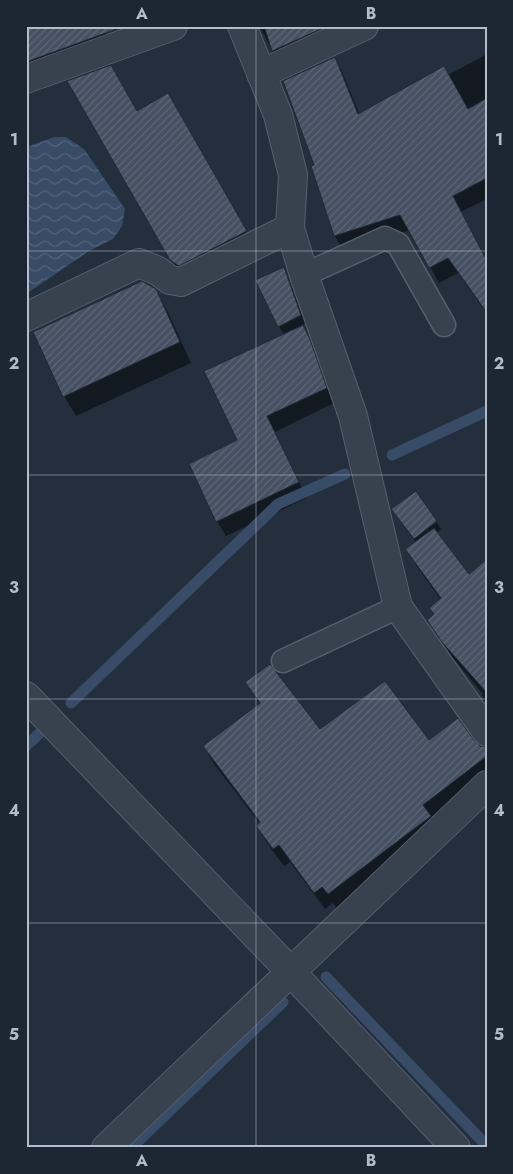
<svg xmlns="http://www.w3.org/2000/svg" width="513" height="1174" viewBox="0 0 513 1174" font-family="Jost,sans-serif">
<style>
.water{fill:url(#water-waves)}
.shadow{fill:#0007}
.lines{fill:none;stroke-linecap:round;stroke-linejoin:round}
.stream{stroke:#394c67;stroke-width:11}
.building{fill:url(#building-hatch);stroke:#1f2835}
.service-casing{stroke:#565f6c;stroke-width:25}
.minor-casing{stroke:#565f6c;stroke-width:30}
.service{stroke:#38414e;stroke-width:22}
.minor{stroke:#38414e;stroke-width:28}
.grid{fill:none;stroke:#b4bcc9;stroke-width:1;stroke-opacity:0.55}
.neatline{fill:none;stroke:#b4bcc9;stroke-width:2}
.grid-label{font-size:16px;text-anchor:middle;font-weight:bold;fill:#b4bcc9}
</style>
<defs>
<pattern id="water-waves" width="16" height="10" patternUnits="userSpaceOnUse" patternTransform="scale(1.25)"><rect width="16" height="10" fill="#394c67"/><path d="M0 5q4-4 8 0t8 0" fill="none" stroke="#53647b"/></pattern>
<pattern id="building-hatch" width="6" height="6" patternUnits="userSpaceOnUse" patternTransform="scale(1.25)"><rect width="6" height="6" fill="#455162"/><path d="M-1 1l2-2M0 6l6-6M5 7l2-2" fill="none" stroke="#5d6877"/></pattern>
</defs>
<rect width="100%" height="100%" fill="#242f3e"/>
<!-- water -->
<polygon class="water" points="55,137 66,137 84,149 125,209 122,226 113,239 89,251 26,294 26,147"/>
<!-- shadow -->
<g class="shadow">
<polygon points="26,26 103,26 111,44 26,75"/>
<polygon points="257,26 360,26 276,58 261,29"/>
<polygon points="487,54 487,199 460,212 487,262 487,314 458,273 439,283 410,230 344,252 335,236 313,167 316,166 334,58 343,74 360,115 448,75"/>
<polygon points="69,82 137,113 172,102 257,251 183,280"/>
<polygon points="283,269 288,277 305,323 302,325 318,356 334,403 275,432 307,498 226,536 217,521 239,441 284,335 279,326"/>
<polygon points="155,290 167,310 191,363 76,416 64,396"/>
<polygon points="393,510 436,521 441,529 437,533 468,576 487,584 487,704 482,695 483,694 453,658 428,620 434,615 441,600 417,567 407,550 416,543"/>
<polygon points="247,683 320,731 487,748 487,781 338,910 333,903 325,909 290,862 284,866 267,843 257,826 260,824 214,764 204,746 260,705"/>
<polygon points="26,737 31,744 26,748"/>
</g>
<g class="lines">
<!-- stream -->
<g class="stream">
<polyline points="392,455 487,411"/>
<polyline points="71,703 278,504 345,474"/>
<polyline points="26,746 41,732"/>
<polyline points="326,977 487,1146"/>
<polyline points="131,1148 283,1002"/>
</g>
</g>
<!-- building -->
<g class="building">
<polygon points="26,26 114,26 114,30 26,62"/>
<polygon points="264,26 322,26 323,28 272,51"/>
<polygon points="335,57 358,114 444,66 468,109 487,98 487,178 453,196 487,261 487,313 448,258 429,268 400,215 334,236 311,166 314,165 283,81"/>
<polygon points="111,65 137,111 168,93 247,231 179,266 170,260 67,81"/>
<polygon points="284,267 301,315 278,327 255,280"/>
<polygon points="142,281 156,289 180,342 63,397 33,332"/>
<polygon points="303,325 310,339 327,388 267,416 299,482 216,522 189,464 237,440 204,371"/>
<polygon points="416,491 437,521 414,539 391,509"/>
<polygon points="434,528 469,574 487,559 487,693 441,641 427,620 434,614 429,608 441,598 405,549"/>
<polygon points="270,664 320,729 385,681 429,740 458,718 475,741 480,746 487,747 487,756 423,805 431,816 328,894 322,887 314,893 279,845 273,849 256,826 260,822 203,746 260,703 245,682"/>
</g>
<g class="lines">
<!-- service casing -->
<g class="service-casing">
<g id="service">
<polyline points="304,275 385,238 398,244 444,325"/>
<polyline points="283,661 398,607"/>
</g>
</g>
<!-- minor casing -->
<g class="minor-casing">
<g id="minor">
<polyline points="242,26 278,115 293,175 290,228 304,275 353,416 398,607 487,732"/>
<polyline points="261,74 364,26"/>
<polyline points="26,79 173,26"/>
<polyline points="26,317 139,263 158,271 170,280 181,282 290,228"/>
<polyline points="26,696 291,972 456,1148"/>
<polyline points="106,1148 487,785"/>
</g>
</g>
<!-- service -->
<use href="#service" class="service"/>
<!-- minor -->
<use href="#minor" class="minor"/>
</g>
<!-- grid -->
<path class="grid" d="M256,26v1122M26,251h461M26,475h461M26,699h461M26,923h461"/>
<!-- border -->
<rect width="513" height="1174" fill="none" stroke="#1d2633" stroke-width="55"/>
<rect x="28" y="28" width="458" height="1118" class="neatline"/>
<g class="grid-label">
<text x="142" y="19">A</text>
<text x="371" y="19">B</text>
<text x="14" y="145">1</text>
<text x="499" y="145">1</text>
<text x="14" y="369">2</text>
<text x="499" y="369">2</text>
<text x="14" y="593">3</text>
<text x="499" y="593">3</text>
<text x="14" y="816">4</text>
<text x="499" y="816">4</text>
<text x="14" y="1040">5</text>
<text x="499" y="1040">5</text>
<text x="142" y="1166">A</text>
<text x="371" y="1166">B</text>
</g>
</svg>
